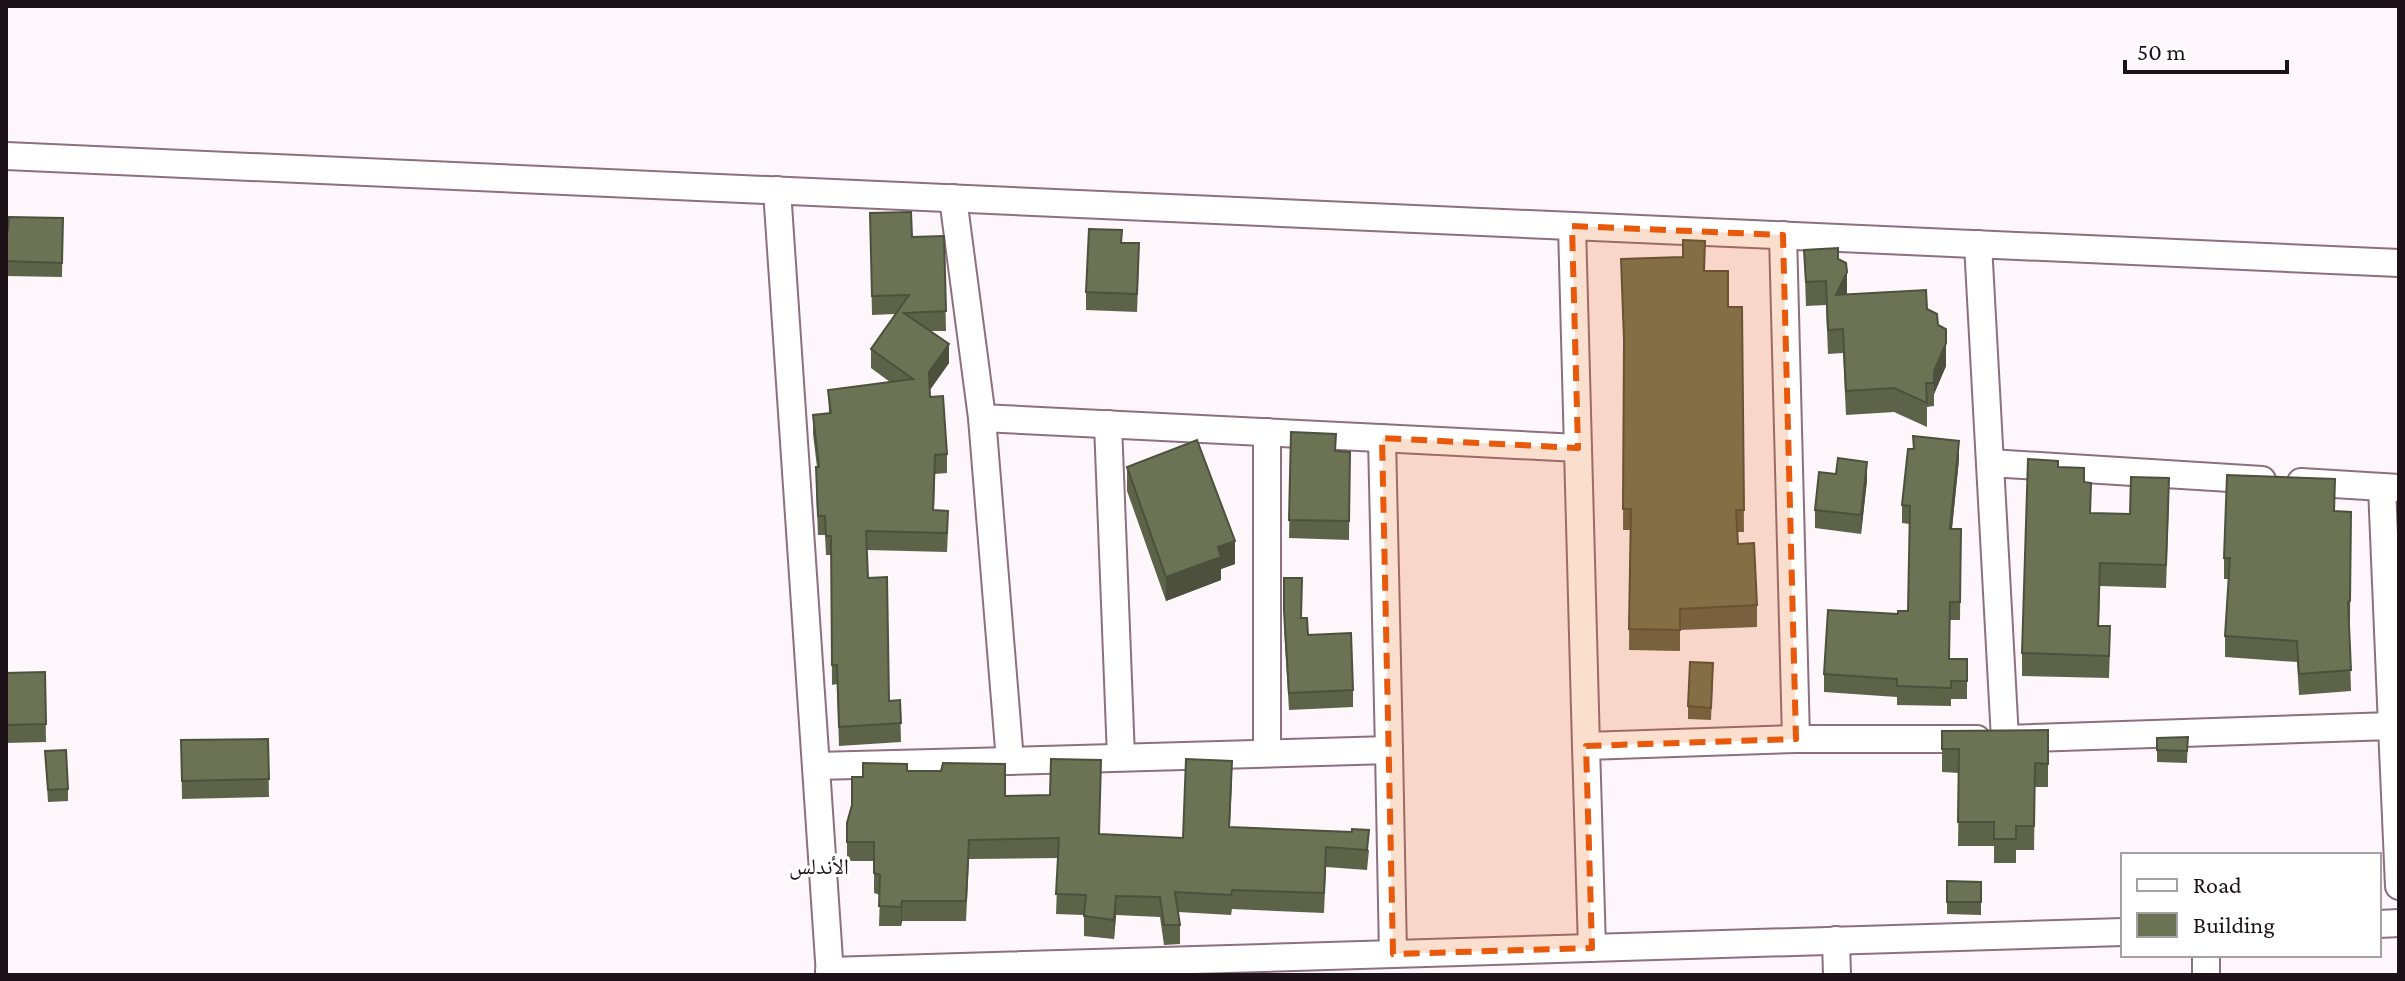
<svg xmlns="http://www.w3.org/2000/svg" width="2405" height="981" viewBox="0 0 2405 981" font-family="'Crimson Pro','Noto Naskh Arabic',serif">
<style>
.lines{fill:none;stroke-linecap:round;stroke-linejoin:round}
.minor-casing{stroke:#8d6f7f;stroke-width:30}
.minor{stroke:#fff;stroke-width:26}
.wall{fill:#5d6349}
.shaded-wall{fill:#4c503c}
.building{fill:#6c7355;stroke:#4c503c;stroke-width:2}
.marked{fill:#e8590c;fill-opacity:0.2;stroke:#e8590c;stroke-width:6;stroke-dasharray:16 10;stroke-linejoin:round}
.labels{text-anchor:middle;stroke-width:6;stroke-linejoin:round;paint-order:stroke}
.neighbourhood-label{font-size:22px;fill:#1e1219;stroke:#fff}
</style>
<rect width="100%" height="100%" fill="#fdf6fa"/>
<g class="lines">
<!-- minor casing -->
<g class="minor-casing">
<g id="minor">
<polyline points="6,156 2399,263"/>
<polyline points="777,190 830,975"/>
<polyline points="953,198 982,418 1578,448"/>
<polyline points="1572,226 1586,746 1796,739"/>
<polyline points="1783,235 1796,739 1977,739"/>
<polyline points="1978,244 2005,739 2392,726 2399,886"/>
<polyline points="982,418 1010,761 1389,750 1393,954"/>
<polyline points="1108,424 1121,757"/>
<polyline points="1382,438 1389,750"/>
<polyline points="1990,463 2262,480"/>
<polyline points="2301,482 2399,488"/>
<polyline points="2382,487 2392,726"/>
<polyline points="1586,746 1592,948"/>
<polyline points="1267,753 1267,432"/>
<polyline points="816,766 1010,761"/>
<polyline points="2379,924 2399,923"/>
<polyline points="1836,940 1837,975"/>
<polyline points="2206,955 2206,975"/>
<polyline points="829,971 2123,932"/>
</g>
</g>
<!-- minor -->
<use href="#minor" class="minor"/>
</g>
<!-- wall -->
<g class="wall">
<polygon points="870,213 912,237 944,236 946,331 930,331 949,363 930,390 930,397 947,454 947,473 935,474 934,510 948,530 947,552 867,550 868,578 889,701 900,700 901,742 839,746 837,684 832,685 831,555 826,555 825,535 818,535 816,486 817,467 813,434 813,415 829,413 828,390 890,382 871,368 871,349 895,314 872,315"/>
<polygon points="63,218 62,277 6,276 6,229"/>
<polygon points="1122,243 1139,261 1137,312 1086,310 1086,292"/>
<polygon points="1804,250 1838,259 1847,295 1927,309 1938,325 1946,366 1934,394 1934,406 1927,407 1927,427 1894,412 1846,415 1843,353 1828,354 1826,305 1806,306"/>
<polygon points="1621,259 1704,271 1728,307 1742,307 1744,532 1737,532 1738,544 1757,605 1757,627 1680,630 1680,651 1629,650 1630,530 1623,530 1624,358"/>
<polygon points="1291,432 1336,451 1350,452 1349,540 1289,538"/>
<polygon points="1913,436 1959,459 1952,529 1961,529 1960,620 1950,620 1950,659 1967,659 1967,699 1951,699 1951,706 1897,705 1897,697 1824,692 1824,674 1898,614 1908,611 1910,524 1902,523 1902,505 1913,449"/>
<polygon points="1127,467 1235,564 1221,569 1221,580 1166,601 1127,491"/>
<polygon points="2058,467 2084,482 2091,513 2130,514 2169,500 2166,588 2100,586 2099,626 2110,649 2109,678 2022,676 2022,653"/>
<polygon points="1867,480 1861,534 1815,528 1815,510"/>
<polygon points="2335,511 2351,512 2350,622 2349,623 2351,691 2299,695 2297,662 2225,657 2225,636 2229,579 2224,579 2224,558"/>
<polygon points="1284,578 1308,635 1353,690 1353,707 1289,710 1284,628"/>
<polygon points="45,672 46,742 6,743 6,673"/>
<polygon points="1713,675 1711,720 1688,719 1688,706"/>
<polygon points="2048,730 2048,787 2035,787 2034,850 2016,850 2016,863 1994,863 1994,846 1958,846 1959,773 1942,772 1942,731"/>
<polygon points="2188,737 2187,763 2157,762 2157,738"/>
<polygon points="268,739 269,797 182,799 181,740"/>
<polygon points="45,751 68,789 68,801 48,802"/>
<polygon points="907,771 1005,796 1099,834 1183,838 1232,781 1230,827 1369,850 1367,870 1326,867 1324,913 1232,909 1231,915 1178,912 1180,925 1180,944 1164,945 1160,917 1116,915 1114,939 1084,936 1084,915 1056,914 1058,858 969,859 966,921 902,921 901,926 879,926 880,895 874,893 874,861 847,861 847,823 863,777"/>
<polygon points="1947,881 1981,882 1981,915 1947,914"/>
</g>
<!-- shaded-wall -->
<g class="shaded-wall">
<polygon points="1847,272 1847,296 1836,295"/>
<polygon points="1946,343 1946,366 1934,394 1934,371"/>
<polygon points="949,344 949,363 929,391 929,372"/>
<polygon points="1959,441 1959,459 1950,547 1950,529"/>
<polygon points="1867,462 1867,480 1861,534 1861,515"/>
<polygon points="1235,541 1235,564 1221,569 1221,580 1166,601 1166,577 1218,547"/>
<polygon points="1116,896 1116,915 1114,939 1114,920"/>
<polygon points="902,901 902,921 901,926 901,907"/>
</g>
<!-- building -->
<g class="building">
<polygon points="911,212 912,237 944,236 946,311 904,313 949,344 929,372 930,397 943,396 947,454 935,455 933,510 948,511 947,533 866,531 868,578 887,577 889,701 900,700 901,723 839,727 837,665 832,665 831,536 826,536 825,516 818,516 816,467 819,467 813,415 831,413 828,390 913,379 871,349 909,295 872,296 870,213"/>
<polygon points="9,217 63,218 62,263 6,261 6,229 8,230"/>
<polygon points="1089,229 1122,230 1121,243 1139,243 1137,294 1086,292"/>
<polygon points="1683,240 1705,241 1704,271 1728,271 1728,307 1742,307 1744,510 1736,510 1738,544 1754,543 1757,605 1680,609 1680,630 1629,629 1631,509 1623,509 1624,340 1621,259 1683,257"/>
<polygon points="1838,248 1838,259 1846,263 1847,272 1836,295 1926,290 1927,309 1937,314 1938,325 1946,329 1946,343 1934,371 1934,383 1926,383 1927,403 1894,388 1846,391 1843,329 1828,330 1826,281 1806,282 1804,250"/>
<polygon points="1291,432 1336,434 1335,451 1350,452 1349,521 1289,520"/>
<polygon points="1913,436 1959,441 1950,529 1961,529 1960,602 1950,602 1949,659 1967,659 1967,681 1951,681 1951,688 1897,686 1897,679 1824,674 1828,610 1898,614 1898,611 1908,611 1910,506 1902,505 1908,449 1914,449"/>
<polygon points="1197,440 1235,541 1218,547 1221,557 1166,577 1127,467"/>
<polygon points="1838,458 1867,462 1861,515 1815,510 1819,472 1836,474"/>
<polygon points="2028,459 2058,461 2058,467 2084,468 2084,482 2091,483 2090,513 2130,514 2131,477 2169,478 2166,565 2100,563 2098,626 2110,626 2109,656 2022,653"/>
<polygon points="2227,475 2335,479 2334,511 2351,512 2350,601 2348,602 2351,670 2299,674 2297,641 2225,636 2230,558 2224,558"/>
<polygon points="1284,578 1302,578 1301,618 1307,618 1308,635 1351,633 1353,690 1289,693 1284,611"/>
<polygon points="1690,662 1713,663 1711,708 1688,706"/>
<polygon points="45,672 46,724 6,725 6,673"/>
<polygon points="2048,730 2048,764 2035,763 2034,826 2016,826 2016,839 1994,839 1994,822 1958,822 1959,749 1942,749 1942,731"/>
<polygon points="2188,737 2187,751 2157,750 2157,738"/>
<polygon points="268,739 269,779 182,781 181,740"/>
<polygon points="66,750 68,789 48,790 45,751"/>
<polygon points="1051,759 1101,760 1099,834 1183,838 1186,759 1232,761 1229,827 1352,832 1352,829 1369,830 1367,850 1326,847 1324,893 1232,890 1231,895 1175,892 1180,925 1164,925 1160,897 1116,896 1114,920 1084,916 1086,895 1056,894 1059,838 969,840 966,901 902,901 901,907 879,906 880,875 874,873 874,842 847,842 847,823 852,805 852,777 863,777 863,763 907,764 907,771 941,771 943,763 1005,764 1005,796 1050,795"/>
<polygon points="1947,881 1981,882 1981,902 1947,902"/>
</g>
<!-- marked area -->
<path class="marked" d="M1572,226l211,9 13,504 -210,7 6,202 -199,6 -11,-516 196,10z"/>
<g class="labels">
<!-- neighbourhood labels -->
<g class="neighbourhood-label">
<text x="819" y="874">الأندلس</text>
</g>
</g>
<!-- border -->
<rect width="2405" height="981" fill="none" stroke="#1e1219" stroke-width="16"/>
<!-- legend -->
<rect x="2121" y="853" width="260" height="104" fill="#ffffff" stroke="#a5a0a3" stroke-width="2"/>
<rect x="2137" y="879" width="40" height="12" fill="#ffffff" stroke="#a5a0a3" stroke-width="2"/>
<text x="2193" y="893" font-size="24" fill="#1e1219">Road</text>
<rect x="2137" y="913" width="40" height="24" fill="#6c7355" stroke="#a5a0a3" stroke-width="2"/>
<text x="2193" y="933" font-size="24" fill="#1e1219">Building</text>
<!-- scale -->
<path d="M2125 60v12h162v-12" fill="none" stroke="#1e1219" stroke-width="4"/>
<text x="2137" y="60" font-size="24" fill="#1e1219" stroke="#ffffff" stroke-width="6" paint-order="stroke">50 m</text>
</svg>
